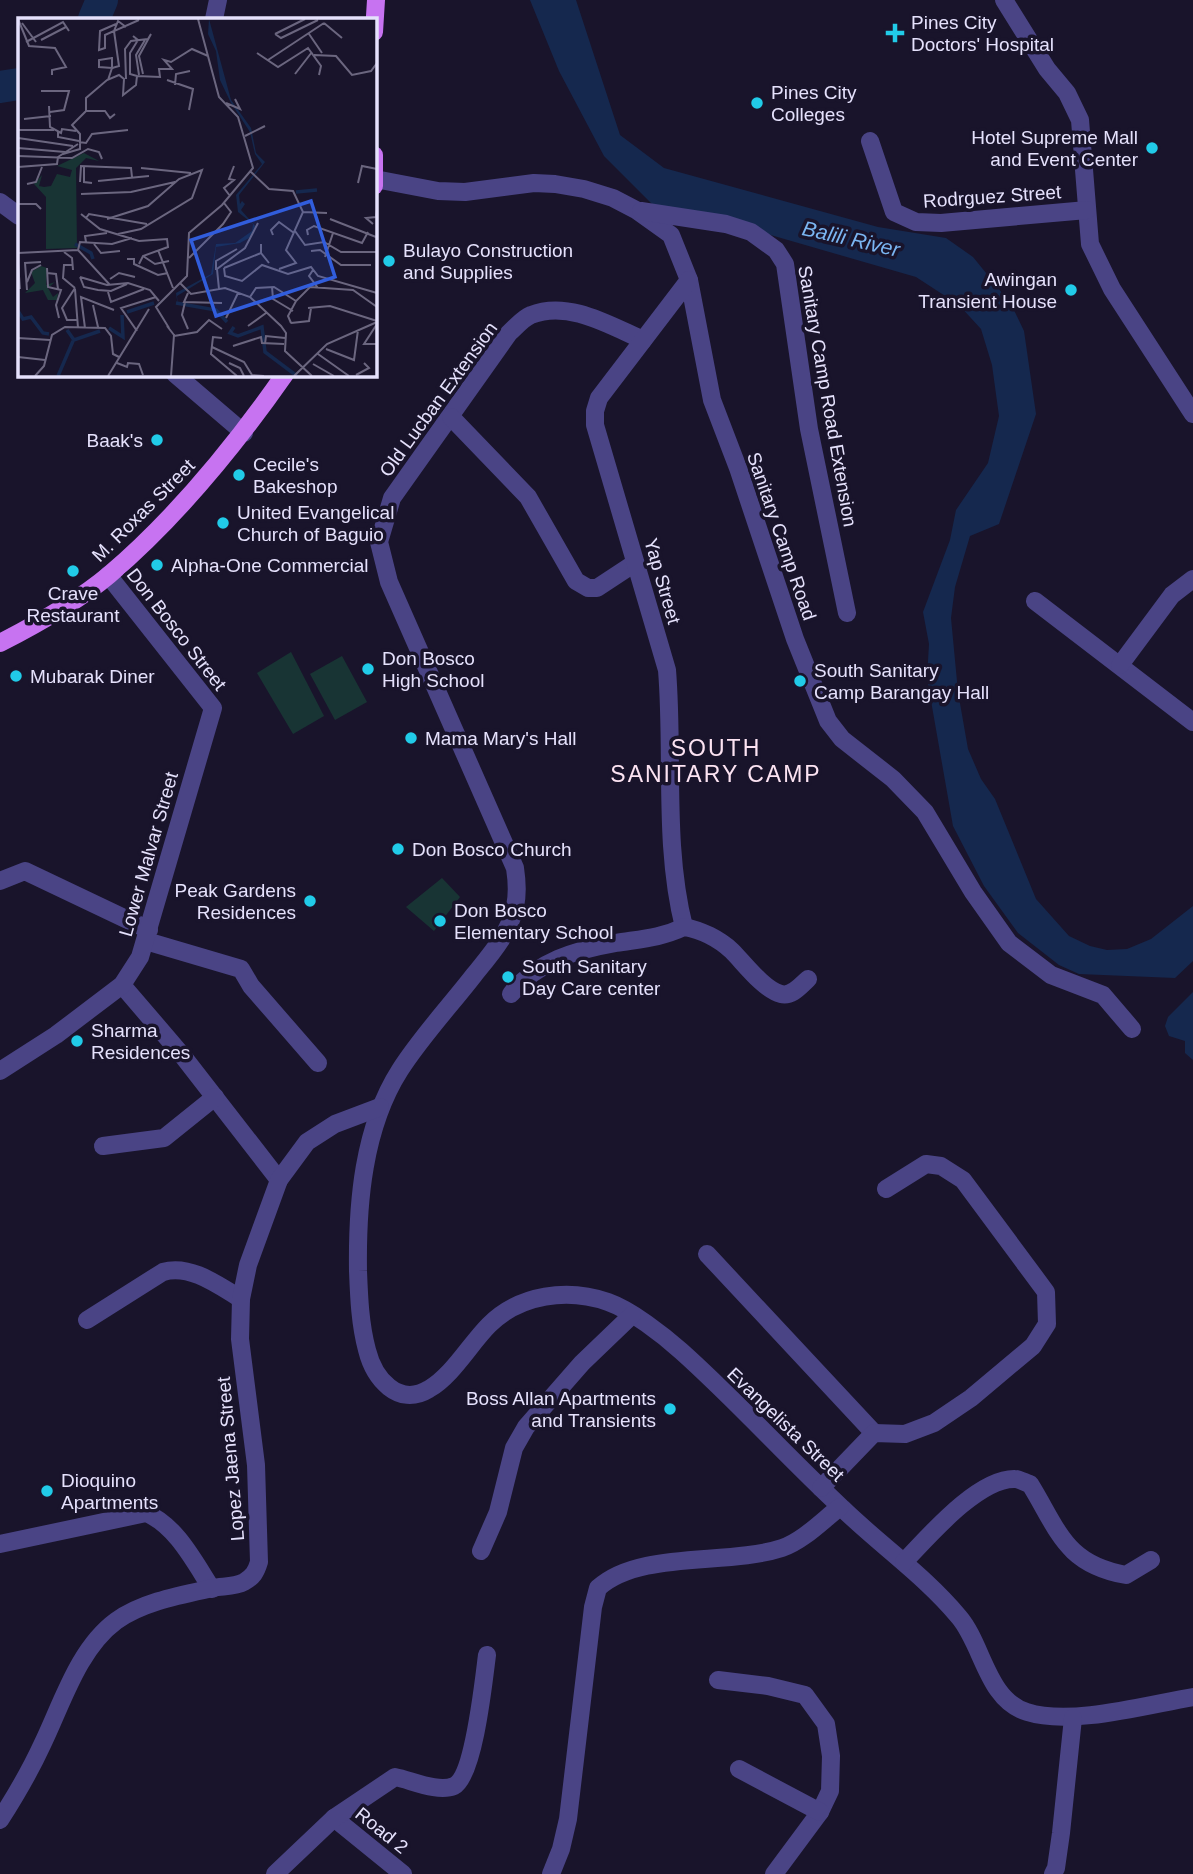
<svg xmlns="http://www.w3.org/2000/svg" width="1193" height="1874" viewBox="0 0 1193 1874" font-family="Helvetica,sans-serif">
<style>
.green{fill:#183434}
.water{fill:#15284e}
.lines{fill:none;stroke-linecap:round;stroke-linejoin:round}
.river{stroke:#15284e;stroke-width:32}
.minor{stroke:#4a4485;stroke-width:18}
.major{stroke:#c773f1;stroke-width:18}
.poi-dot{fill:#21cbe8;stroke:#19142b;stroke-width:2.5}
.labels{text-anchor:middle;stroke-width:7;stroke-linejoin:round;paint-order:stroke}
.poi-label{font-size:19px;fill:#e5e1fc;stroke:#19142b;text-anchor:start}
.street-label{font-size:19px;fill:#e5e1fc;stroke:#19142b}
.water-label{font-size:21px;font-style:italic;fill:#7ab5f1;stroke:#19142b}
.quarter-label{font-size:23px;letter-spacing:2px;fill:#fce3f2;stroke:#19142b}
.inset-river{fill:none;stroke:#15284e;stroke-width:3.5}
.inset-road{fill:none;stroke:#6b667f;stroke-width:2}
.view{fill:#315ddc;fill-opacity:0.15;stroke:#315ddc;stroke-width:3.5}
.inset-edge{fill:none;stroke:#e5e1fc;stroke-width:3.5}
</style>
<rect width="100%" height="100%" fill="#19142b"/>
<!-- green -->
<g class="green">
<polygon points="291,652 324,716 293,734 257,673"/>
<polygon points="342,656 367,702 335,720 310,674"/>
<polygon points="442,878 460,897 434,931 406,907"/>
</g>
<!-- water -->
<g class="water">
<polygon points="530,0 576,0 620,135 664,168 878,227 946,238 973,257 995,284 1012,306 1024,331 1036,414 999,524 970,536 955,587 951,618 958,692 968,749 981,779 995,799 1036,899 1069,936 1090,946 1107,950 1127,949 1151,939 1193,906 1193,961 1175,978 1079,974 1059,965 1018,933 984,886 953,826 927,678 929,644 923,612 950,540 956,510 988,463 999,416 992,365 981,329 959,305 916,277 715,219 659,211 604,156 559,71"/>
<polygon points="1193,992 1193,1060 1185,1053 1185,1041 1169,1036 1165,1026 1168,1017"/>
</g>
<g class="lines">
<!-- river -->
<g class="river">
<polyline points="94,19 102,0"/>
<polyline points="0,87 19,84"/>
</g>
<!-- minor -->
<g class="minor">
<polyline points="1004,0 1047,69 1067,93 1080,120 1090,244 1112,289 1193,414"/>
<polyline points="214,19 218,0"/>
<polyline points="870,141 894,212 916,222 941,223 1087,210"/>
<polyline points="375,179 438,191 465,192 534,183 555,184 584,189 613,198 636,210 671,235 689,280 712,400 738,468 795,639 828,721 842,739 893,779 925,812 973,892 1009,943 1051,975 1103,995 1132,1029"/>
<polyline points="0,202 19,216"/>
<polyline points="641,211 726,224 751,232 776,250 785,264 809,429 847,613"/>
<path d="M643,340c-34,-15 -75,-40 -112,-25 -8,3 -15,12 -22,18l-117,165 -13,44 10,40 126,286c2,13 3,25 0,39 -6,27 -24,47 -41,68 -24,31 -53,62 -74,95 -37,58 -43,134 -42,201 1,26 2,53 9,79 7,28 31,58 62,39 23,-13 41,-45 60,-64 31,-31 79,-37 119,-23 23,8 55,33 73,49 56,50 106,106 161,157 38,37 83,68 117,109 24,28 28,83 68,95 44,14 119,-7 166,-15"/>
<polyline points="175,374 244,433"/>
<polyline points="451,417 528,497 576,581 588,588 597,588 635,563"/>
<polyline points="1035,601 1193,722"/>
<polyline points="1120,665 1172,595 1193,579"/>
<polyline points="0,881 25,871 149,930"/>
<path d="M684,927c-21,-83 -10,-172 -17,-257l-72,-245v-14l4,-13 90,-118"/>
<polyline points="146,941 241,969 251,986 318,1063"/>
<polyline points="122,985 182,1055 279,1180"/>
<path d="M511,994c26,-33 65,-44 105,-51 24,-4 45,-5 68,-16 17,3 35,12 48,24 12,12 32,39 49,43 11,3 20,-9 27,-15"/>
<polyline points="0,1071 56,1035 122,985 140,957 213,708 108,575"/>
<polyline points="103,1146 164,1138 215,1097"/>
<polyline points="707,1254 874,1433"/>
<path d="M87,1320l76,-48c27,-8 55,13 78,27"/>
<polyline points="821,1488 874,1433 905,1434 934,1423 971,1398 1033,1346 1047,1324 1046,1292 963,1180 941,1166 926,1164 886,1189"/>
<path d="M0,1544l146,-31c30,12 49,50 66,76"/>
<polyline points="481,1551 498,1512 514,1448 526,1427 582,1363 632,1315"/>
<path d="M904,1562c24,-25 74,-84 111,-83 4,0 11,4 15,5 29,47 35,80 96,91l25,-15"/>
<polyline points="718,1680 768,1686 805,1695 826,1724 831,1756 830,1791 820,1812 774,1874"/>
<polyline points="739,1769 820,1812"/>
<polyline points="334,1818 403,1874"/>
<path d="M0,1820c16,-25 30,-49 42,-75 20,-41 36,-96 74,-124 26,-19 65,-26 97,-33 9,-2 22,-1 31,-6 9,-5 12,-10 15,-20l-3,-97 -16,-126 1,-40 7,-34 31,-85 28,-38 28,-18 45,-17"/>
<path d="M275,1874l59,-56 61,-41c16,3 43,16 59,9 20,-10 30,-108 33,-131"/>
<path d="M551,1874l10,-25 7,-30 25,-212 5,-19c42,-38 129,-22 184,-40 21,-7 41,-28 58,-41"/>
<polyline points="1053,1874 1056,1868 1061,1833 1073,1718"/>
</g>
<!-- major -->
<g class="major">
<polyline points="374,32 376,0"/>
<polyline points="374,155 374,186"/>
<path d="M0,643c37,-19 77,-41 109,-68 68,-58 125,-128 176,-201"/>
</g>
</g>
<!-- markers -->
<g class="poi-dot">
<path d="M891.5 22.5h7v7h7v7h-7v7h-7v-7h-7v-7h7z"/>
<circle cx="757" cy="103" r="7"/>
<circle cx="1152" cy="148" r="7"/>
<circle cx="389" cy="261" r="7"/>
<circle cx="1071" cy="290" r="7"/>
<circle cx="157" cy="440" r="7"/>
<circle cx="239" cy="475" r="7"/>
<circle cx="223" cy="523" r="7"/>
<circle cx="157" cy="565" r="7"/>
<circle cx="73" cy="571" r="7"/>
<circle cx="368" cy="669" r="7"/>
<circle cx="16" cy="676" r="7"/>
<circle cx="800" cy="681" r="7"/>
<circle cx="411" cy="738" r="7"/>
<circle cx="398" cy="849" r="7"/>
<circle cx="310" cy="901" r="7"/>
<circle cx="440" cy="921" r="7"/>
<circle cx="508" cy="977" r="7"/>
<circle cx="77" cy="1041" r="7"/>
<circle cx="670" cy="1409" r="7"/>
<circle cx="47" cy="1491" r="7"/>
</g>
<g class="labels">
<!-- poi labels -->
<g class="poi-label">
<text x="911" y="29">Pines City<tspan x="911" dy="22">Doctors' Hospital</tspan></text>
<text x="771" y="99">Pines City<tspan x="771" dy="22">Colleges</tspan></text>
<text x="1138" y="144" text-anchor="end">Hotel Supreme Mall<tspan x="1138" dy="22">and Event Center</tspan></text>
<text x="403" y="257">Bulayo Construction<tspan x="403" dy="22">and Supplies</tspan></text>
<text x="1057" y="286" text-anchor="end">Awingan<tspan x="1057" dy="22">Transient House</tspan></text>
<text x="143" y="447" text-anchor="end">Baak's</text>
<text x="253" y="471">Cecile's<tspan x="253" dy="22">Bakeshop</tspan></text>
<text x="237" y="519">United Evangelical<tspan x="237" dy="22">Church of Baguio</tspan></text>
<text x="171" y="572">Alpha-One Commercial</text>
<text x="73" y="600" text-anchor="middle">Crave<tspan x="73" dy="22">Restaurant</tspan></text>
<text x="382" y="665">Don Bosco<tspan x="382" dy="22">High School</tspan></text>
<text x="814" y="677">South Sanitary<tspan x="814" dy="22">Camp Barangay Hall</tspan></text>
<text x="30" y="683">Mubarak Diner</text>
<text x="425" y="745">Mama Mary's Hall</text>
<text x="412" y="856">Don Bosco Church</text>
<text x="296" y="897" text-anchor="end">Peak Gardens<tspan x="296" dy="22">Residences</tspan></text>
<text x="454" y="917">Don Bosco<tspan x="454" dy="22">Elementary School</tspan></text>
<text x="522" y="973">South Sanitary<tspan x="522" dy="22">Day Care center</tspan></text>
<text x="91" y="1037">Sharma<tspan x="91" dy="22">Residences</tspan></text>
<text x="656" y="1405" text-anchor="end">Boss Allan Apartments<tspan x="656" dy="22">and Transients</tspan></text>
<text x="61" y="1487">Dioquino<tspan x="61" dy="22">Apartments</tspan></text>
</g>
<!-- street labels -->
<g class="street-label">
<text transform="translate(992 196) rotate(-4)" y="7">Rodrguez Street</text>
<text transform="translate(828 396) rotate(80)" y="7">Sanitary Camp Road Extension</text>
<text transform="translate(438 399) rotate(-54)" y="7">Old Lucban Extension</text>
<text transform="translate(143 510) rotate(-45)" y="7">M. Roxas Street</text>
<text transform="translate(782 536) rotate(71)" y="7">Sanitary Camp Road</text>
<text transform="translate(663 581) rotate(74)" y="7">Yap Street</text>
<text transform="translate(177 629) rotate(52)" y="7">Don Bosco Street</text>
<text transform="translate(148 854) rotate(-74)" y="7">Lower Malvar Street</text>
<text transform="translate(786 1424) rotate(44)" y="7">Evangelista Street</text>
<text transform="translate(230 1459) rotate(-95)" y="7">Lopez Jaena Street</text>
<text transform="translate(382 1830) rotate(39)" y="7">Road 2</text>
</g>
<!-- water labels -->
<g class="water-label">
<text transform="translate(851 239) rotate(13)" y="7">Balili River</text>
</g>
<!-- quarter labels -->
<g class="quarter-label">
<text x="716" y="756">SOUTH<tspan x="716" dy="26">SANITARY CAMP</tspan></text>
</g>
</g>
<!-- overview -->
<g transform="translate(18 18)">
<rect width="359" height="359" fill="#19142b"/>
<path d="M66,135l15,8 -13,-3 -10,10 1,80 -31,1v-52l-12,-13 8,-9 -3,11 5,1 7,-1 6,-12 13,3 2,-7 -15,-4zM23,248l6,2 -1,17 9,-3 -7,6 5,9 5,-4 -1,7h-9l-5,-10 -18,3 10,-10 -4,-11z" fill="#183434"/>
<path d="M191,1l22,81 20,28 5,25 9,9 -26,33 1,9 2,-3 3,3 -4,6 15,17 -7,11 -9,5 -24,4 -3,27 -36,22 1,11 -2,-14 35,-19 5,-30 19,-1 17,-12 1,-7 -15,-12 -2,-17 26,-31 -7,-10 -5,-22 -19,-29 -11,-23 -4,-29 -8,-17z" fill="#15284e"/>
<path class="inset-river" d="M278,174l21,-2M57,226l16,9 2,6M158,285l40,7 11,12M0,293l5,8 8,-2 12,16 6,1M109,294l27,-9M216,309l-4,6 8,3 24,-9 3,25 32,24M91,310l14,9 -1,-22M49,312l7,10 26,-9M40,358l15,-35"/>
<path class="inset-road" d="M0,1l11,27 26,2 11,19 -14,3v5M4,5l14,19M306,5l18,15M98,6l-16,7 -1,19 6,-2v-13l9,-4 4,-10 8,6M257,16l6,4 37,-18M257,16l30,-15M291,16l13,19M115,18l5,4 -8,13v21l7,2M23,22l25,-13M8,24l37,-20 6,9M239,35l21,14 30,-19 13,18 -2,9M296,37l22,1 16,19 19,-4 6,-8M94,39v11l-13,-1v-7l13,-2M250,42l56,-37M125,56l-4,-18 12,-22M277,56l17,-22M121,57l-3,-20 9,-15M108,61l-1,-30 6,-8 17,-2 3,-5M90,62l4,-12 7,-2 -5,-35 25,-11M149,62l26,9 -4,21M157,67l1,-11 14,-3M23,73h28l-5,19 -14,2M208,85l14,6 -5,-10M31,88l1,21 11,6 1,-4 14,2M68,93h19l5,7 5,-4M6,101l27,-3M1,112h35M40,114v5l21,4M227,118l20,-10M0,120l55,8M61,124l7,1 6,-9 36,-4M0,130l47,4M45,136l17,-5v-15l-8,-9 14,-14v-13l21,-18 12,-5 5,4 -1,16 13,-10 1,-9 23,1 -1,-8h13l-8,-9 7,2 21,-13 16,7M0,138l54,2 16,-9 11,3 3,7M66,148v16l8,1M0,149l39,-3 1,-7 20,-13M123,150l50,5M233,154l18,17 24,2 10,21 -17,38 10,13 -17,6M80,163l51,-5M62,164l1,-16 50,2 1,9M340,165l4,-17 15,3M9,166l9,-2 6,-15M63,176l50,-2 44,-10M212,178l-6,-8 10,-8 -5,-1 5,-13M0,186h18l5,5M285,194l24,1M63,196l19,15 39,12 28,-2 1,8 -25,9 -4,8M68,200l3,-4 58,10M89,201l41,-13 31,-27 23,-9 -10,28 -51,31 -23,5M312,201l46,18M355,206l-7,-6 10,-1 1,-7M277,213l10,14 19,-3 17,10h36M255,217l-2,-5 8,-8 15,11M290,217l-1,-5 7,-4 48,17 6,-11M68,224l-1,-6 22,-3M76,226l7,9 19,-2M243,226v9l8,10M60,232l2,-8 32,2 20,-6M60,232l32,35M140,232l15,38M293,233l9,-1 21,15h30M46,234l8,6 1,12M0,235l60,-3M125,238l12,8 14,-3M307,239l8,-24M171,240l34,-34 8,-12 -7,-9M109,241h7v5l24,11 10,-2M0,245l2,26M55,247h-9l-1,13 12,10M29,250l1,19 13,3 -5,15 3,13M206,250l1,8 17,5 20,-16 26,9 23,-7 7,9 59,17M206,250l37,-15M198,252v-9l21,-12M295,252l-4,6 9,12M29,255l9,1 2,15M62,259l27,8 21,-2 22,7 9,11M62,259l4,10 14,3 13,1 16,-7M92,261l9,-6 16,4M9,264l5,-12 9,-5M162,265l11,11 34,-6 25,9 31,29 5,7 -1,18 27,25M254,269l1,12 20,12M57,270l-13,20 5,12h10M57,271l3,39M201,271l-2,-20 28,-21 13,-25M9,272l-2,-27 16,-1M90,274l3,10 33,-13M170,275l-4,9 38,1M232,279l6,-9 18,-1 22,14M167,284l-3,13 6,14M75,287l5,22M290,290l22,-2 47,15M208,300l12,-25M273,305l-3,-7 8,-15 14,-14 43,3 24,17M273,305l18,-2 2,-13M359,306l-13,20h13M149,308l7,9 -3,41M230,308l18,-13M67,310l-4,-31 33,13M151,310l-13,-21 31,-31 2,-43 33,-28 31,-37 -15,-51 -19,-20 -21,-78M119,313l-16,-23 35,-11M156,318l23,-4 12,-12 13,9M0,320l32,2M204,320l-9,-1 -2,17 26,22M247,326l1,-8 19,2M215,328l28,-9 1,6 22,1M194,329l32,15 8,13 12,1M308,331l28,11 4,-30M300,336l31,22M0,339l27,3M99,345l10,4 1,-4 11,1 4,11M211,345l11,5 4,8M295,346l21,12M338,357l13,-7 -5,-5M17,358l9,-10 8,-31 13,-8 40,1 6,8 2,18 6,3M90,358l41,-67M276,358l33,-32 50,-22"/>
<path class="view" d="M293,183l24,76 -119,39 -25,-76z"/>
<rect width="359" height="359" class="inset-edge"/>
</g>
</svg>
